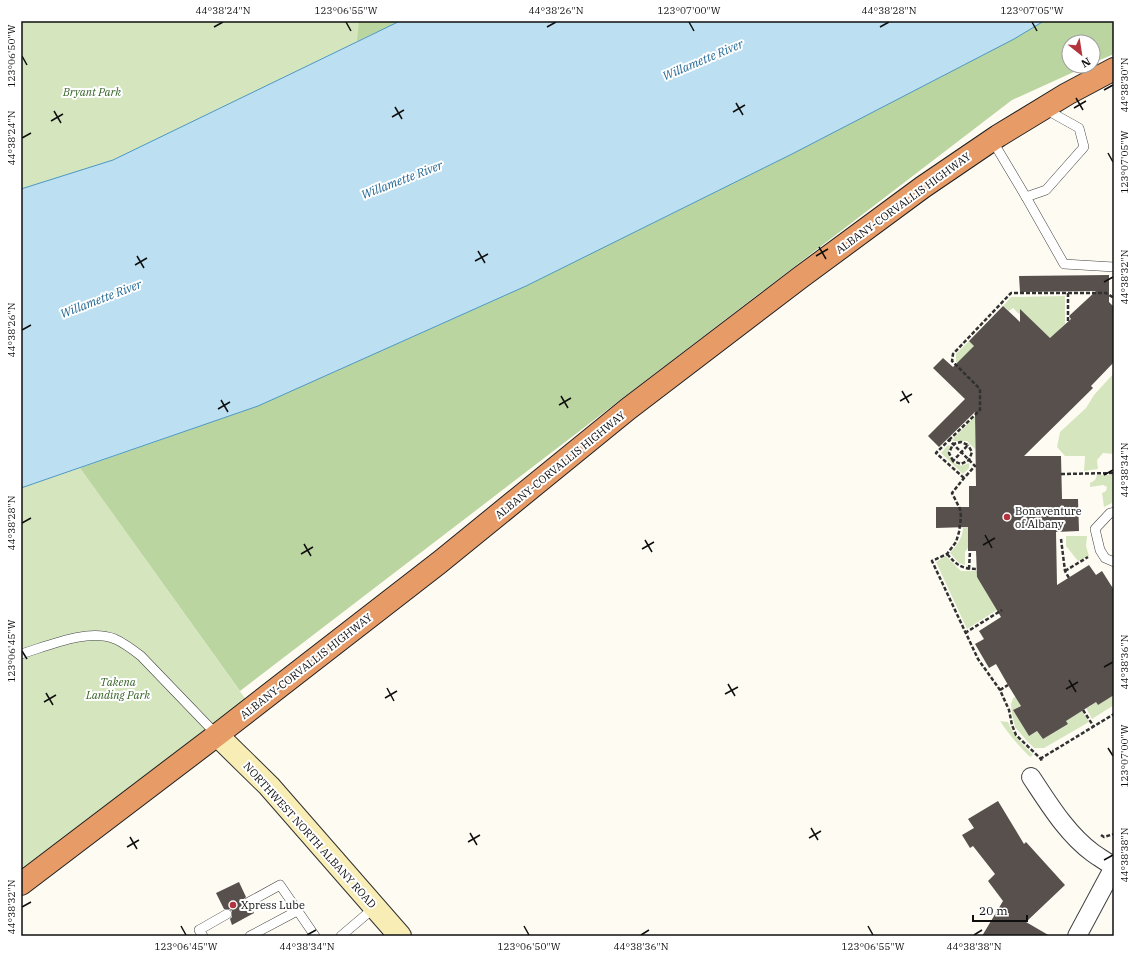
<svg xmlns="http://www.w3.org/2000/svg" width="1135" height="957" viewBox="0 0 1135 957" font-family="'IBM Plex Serif',serif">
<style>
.green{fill:#d5e6bf}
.forest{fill:#bad59f}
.water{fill:#bcdff1;stroke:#4a97c1}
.building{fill:#57504d}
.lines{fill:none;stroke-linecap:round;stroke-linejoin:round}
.lane-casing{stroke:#424242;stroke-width:10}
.street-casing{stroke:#424242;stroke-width:20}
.secondary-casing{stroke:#313131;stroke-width:24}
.highway-casing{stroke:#202020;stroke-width:24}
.path{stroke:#313131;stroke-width:2.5;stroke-dasharray:4 2;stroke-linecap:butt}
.lane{stroke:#fff;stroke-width:9}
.street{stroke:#fff;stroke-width:18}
.secondary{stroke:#f8edb4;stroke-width:22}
.highway{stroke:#e79c68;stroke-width:22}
.ticks{fill:none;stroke:#0f0f0f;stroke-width:1.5}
.poi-dot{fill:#b3343f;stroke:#fff;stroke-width:1.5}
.labels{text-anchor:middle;stroke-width:4;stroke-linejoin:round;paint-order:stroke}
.park-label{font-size:11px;font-style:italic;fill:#346225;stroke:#fff}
.street-label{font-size:11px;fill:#0f0f0f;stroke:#fff}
.poi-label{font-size:11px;fill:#0f0f0f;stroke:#fff;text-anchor:start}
.water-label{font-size:12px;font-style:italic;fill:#236996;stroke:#fff}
.neatline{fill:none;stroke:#0f0f0f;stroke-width:1.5}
.ticks-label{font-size:10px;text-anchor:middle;fill:#0f0f0f}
</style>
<rect width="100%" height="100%" fill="#fefbf3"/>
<!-- green -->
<g class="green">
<polygon points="21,21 400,21 113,160 21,189"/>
<polygon points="1065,296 1065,324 1057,332 1052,345 1037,326 1023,312 1019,314 1013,308 1009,311 1003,306 1011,297"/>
<polygon points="969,341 1011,386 975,424 975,449 967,441 954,441 952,440 982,409 982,387 956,362 956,354"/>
<polygon points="1114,373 1114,454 1103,453 1097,460 1098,469 1084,471 1085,456 1065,456 1057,447 1060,432 1086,408 1094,395"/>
<path d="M948,445l2,1 -2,8c4,9 10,15 21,9v5l-6,6 -22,-21z"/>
<polygon points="80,468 252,708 21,884 21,488"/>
<path d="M1097,475h17v27l-10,5 -2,-14 4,-2 1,-4 -4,-2 -13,2v-4c4,-2 6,-3 7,-8z"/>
<path d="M968,527v21l-3,4v13l-6,-2 -9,-10c7,-8 12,-14 13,-25z"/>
<polygon points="1066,536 1087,536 1086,546 1089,556 1078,561 1066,546"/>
<polygon points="946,556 961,571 977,571 977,578 983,578 983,586 996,608 1000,608 967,629 936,562"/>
<polygon points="1114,695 1114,705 1092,719 1086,708 1091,706 1089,702 1094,699 1098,705"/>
<polygon points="1017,696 1022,705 1013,710 1029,736 1037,731 1043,739 1068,724 1066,721 1082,711 1089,722 1044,748 1034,748 1026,740 1015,727 1012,714 1011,704 1013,698"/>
<path d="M1000,721l8,1c5,14 15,22 25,33l-3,2c-11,-11 -21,-22 -30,-36z"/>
</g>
<!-- forest -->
<g class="forest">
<polygon points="359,21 400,21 357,41"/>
<polygon points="1044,21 1114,21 1114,54 1093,63 1093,42 1069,42 1069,66 1087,66 1012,100 240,691 80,468 258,406 526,286 792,154 1014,39"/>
</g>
<!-- water -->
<polygon class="water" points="400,21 1044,21 1014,39 792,154 526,286 258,406 21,488 21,189 113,160"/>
<!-- building -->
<g class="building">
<polygon points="1109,275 1109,302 1114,307 1114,362 1091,386 1093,388 1024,456 1061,456 1062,499 1078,499 1079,531 1056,532 1057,585 1089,565 1096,575 1102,571 1114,590 1114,695 1098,705 1096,702 1066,721 1068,724 1043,739 1037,731 1029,736 1013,710 1021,706 1008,685 996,664 989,668 975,644 984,639 979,631 1001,617 977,577 976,551 968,551 968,527 936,528 936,507 969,507 969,486 976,486 975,412 939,447 928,436 965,399 933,368 943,358 953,367 974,346 969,341 1003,306 1020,322 1020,309 1050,338 1071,319 1069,316 1096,291 1020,292 1019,276"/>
<polygon points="998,801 1024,844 1026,842 1065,885 1026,922 1050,936 982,936 1003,901 988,881 995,874 973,846 970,848 962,835 974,828 968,819"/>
<polygon points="239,882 246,897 244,899 244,905 246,907 251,907 254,913 232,925 230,919 232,917 232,911 230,909 224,909 216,893"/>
</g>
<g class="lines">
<!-- lane casing -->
<g class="lane-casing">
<g id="lane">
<polyline points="992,140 1026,197 1064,264 1114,267"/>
<polyline points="1026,197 1046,190 1084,147 1079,128 1045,109"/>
<polyline points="1114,512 1110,513 1095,529 1100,550 1105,558 1114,562"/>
<path d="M21,654c27,-8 66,-26 94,-15 9,4 17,10 26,17l76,79"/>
<polyline points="249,902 280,885 315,936"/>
<polyline points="203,936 199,930 227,914"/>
<polyline points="250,936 297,911"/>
<polyline points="341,936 375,907"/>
</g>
</g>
<!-- street casing -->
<g class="street-casing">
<g id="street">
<path d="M1031,777c18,27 36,57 62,76 7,5 14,9 21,14"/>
<polyline points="1077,936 1114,867"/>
</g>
</g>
<!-- secondary casing -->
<g class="secondary-casing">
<polyline id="secondary" points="217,735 269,786 400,936"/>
</g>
<!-- highway casing -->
<g class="highway-casing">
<polyline id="highway" points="21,884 217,735 440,562 628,409 801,277 923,187 998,136 1067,94 1114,69"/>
</g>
<!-- path -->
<g class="path">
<polyline points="1068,293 1106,293 1114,298"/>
<polyline points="949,440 980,410 980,389 952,361 953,354 1011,293 1068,293 1068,321"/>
<polyline points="953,461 949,453 953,444 961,442 968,445 953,461 961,464 969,460 972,452 968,445"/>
<polyline points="1061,474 1114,473"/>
<polyline points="964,478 936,453 949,440 975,466 964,478 952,493 960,509 961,517 959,532 956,542 947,554 932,561 978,659 1000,690 1009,710 1012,725 1016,735 1041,759 1042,762"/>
<polyline points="1061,539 1065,571 1069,578"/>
<path d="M947,554c10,11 14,15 30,15"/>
<polyline points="969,569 970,551"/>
<polyline points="1065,571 1088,557"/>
<polyline points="965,633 1002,610"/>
<polyline points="1000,690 1008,685"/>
<polyline points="1083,710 1094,727"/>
<polyline points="1040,759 1114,714"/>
<polyline points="1101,835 1104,837 1114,834"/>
</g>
<!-- lane -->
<use href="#lane" class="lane"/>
<!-- street -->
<use href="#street" class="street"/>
<!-- secondary -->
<use href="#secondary" class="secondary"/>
<!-- highway -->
<use href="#highway" class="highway"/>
</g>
<!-- ticks -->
<path class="ticks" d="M346,22l5,9M689,22l5,9M1032,22l5,9M214,27l9,-5M547,27l9,-5M880,27l9,-5M22,56l5,9M1104,90l9,-5M1076,98l7,12M736,103l7,12M395,107l7,12M1074,108l12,-7M54,111l7,12M733,112l12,-7M392,117l12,-7M51,121l12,-7M22,138l9,-5M1108,153l5,9M819,247l7,12M478,251l7,12M137,256l7,12M816,256l12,-7M475,261l13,-7M135,265l12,-7M1104,282l9,-5M22,330l9,-5M902,391l7,12M561,396l7,12M221,400l7,12M900,401l12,-7M559,405l12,-7M218,409l12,-7M1104,475l9,-5M22,523l9,-5M985,535l7,13M645,540l7,12M304,544l7,12M983,545l12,-7M642,549l12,-7M301,554l12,-7M22,651l5,8M1104,667l9,-5M1069,680l7,12M728,684l7,12M387,688l7,13M1066,689l12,-7M46,693l7,12M725,694l13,-7M385,698l12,-7M44,702l12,-7M1108,748l5,8M811,828l7,12M470,833l7,12M130,837l7,12M809,838l12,-7M468,842l12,-7M127,847l12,-7M1104,860l9,-5M22,907l9,-5M181,926l5,9M524,926l5,9M868,926l5,9M307,935l9,-5M641,935l8,-5M974,935l8,-5"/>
<!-- markers -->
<g class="poi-dot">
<circle cx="1007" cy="517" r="4"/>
<circle cx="233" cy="905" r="4"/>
</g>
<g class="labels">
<!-- park labels -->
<g class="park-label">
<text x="92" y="96">Bryant Park</text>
<text x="118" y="686">Takena<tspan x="118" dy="13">Landing Park</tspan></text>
</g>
<!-- street labels -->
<g class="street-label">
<text transform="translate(903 203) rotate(-36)" y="4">ALBANY-CORVALLIS HIGHWAY</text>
<text transform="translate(560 465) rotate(-39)" y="4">ALBANY-CORVALLIS HIGHWAY</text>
<text transform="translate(306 666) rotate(-38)" y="4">ALBANY-CORVALLIS HIGHWAY</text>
<text transform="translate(310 835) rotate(48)" y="4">NORTHWEST NORTH ALBANY ROAD</text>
</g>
<!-- poi labels -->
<g class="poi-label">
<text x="1015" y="515">Bonaventure<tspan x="1015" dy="13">of Albany</tspan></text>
<text x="241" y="909">Xpress Lube</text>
</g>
<!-- water labels -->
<g class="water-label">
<text transform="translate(703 60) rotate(-23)" y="4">Willamette River</text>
<text transform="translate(402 180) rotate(-21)" y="4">Willamette River</text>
<text transform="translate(101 299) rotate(-21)" y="4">Willamette River</text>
</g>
</g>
<!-- border -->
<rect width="1135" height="957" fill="none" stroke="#ffffff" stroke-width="44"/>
<!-- north arrow -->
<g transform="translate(1081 54) rotate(150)"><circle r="19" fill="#ffffff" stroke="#9f9f9f"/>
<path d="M0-3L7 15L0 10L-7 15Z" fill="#b3343f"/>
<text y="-6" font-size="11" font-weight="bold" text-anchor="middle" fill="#0f0f0f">N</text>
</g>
<!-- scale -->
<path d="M973 915v6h54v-6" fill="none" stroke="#0f0f0f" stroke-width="2"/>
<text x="979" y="915" font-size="12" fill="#0f0f0f" stroke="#ffffff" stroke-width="3" paint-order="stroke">20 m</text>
<rect x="22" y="22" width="1091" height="913" class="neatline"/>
<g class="ticks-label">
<text x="223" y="14">44°38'24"N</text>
<text x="346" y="14">123°06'55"W</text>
<text x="556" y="14">44°38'26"N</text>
<text x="689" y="14">123°07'00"W</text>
<text x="889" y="14">44°38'28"N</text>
<text x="1032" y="14">123°07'05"W</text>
<text transform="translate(11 56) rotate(-90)" y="4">123°06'50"W</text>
<text transform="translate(1124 85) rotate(-90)" y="4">44°38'30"N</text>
<text transform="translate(11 138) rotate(-90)" y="4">44°38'24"N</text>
<text transform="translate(1124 162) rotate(-90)" y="4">123°07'05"W</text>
<text transform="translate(1124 277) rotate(-90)" y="4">44°38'32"N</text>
<text transform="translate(11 330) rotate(-90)" y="4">44°38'26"N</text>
<text transform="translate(1124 470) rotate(-90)" y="4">44°38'34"N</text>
<text transform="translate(11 523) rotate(-90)" y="4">44°38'28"N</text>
<text transform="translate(11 651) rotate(-90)" y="4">123°06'45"W</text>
<text transform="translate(1124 662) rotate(-90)" y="4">44°38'36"N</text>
<text transform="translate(1124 756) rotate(-90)" y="4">123°07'00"W</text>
<text transform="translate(1124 855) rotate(-90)" y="4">44°38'38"N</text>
<text transform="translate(11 907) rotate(-90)" y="4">44°38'32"N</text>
<text x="186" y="950">123°06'45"W</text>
<text x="307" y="950">44°38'34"N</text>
<text x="529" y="950">123°06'50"W</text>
<text x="641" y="950">44°38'36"N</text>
<text x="873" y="950">123°06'55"W</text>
<text x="974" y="950">44°38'38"N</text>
</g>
</svg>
